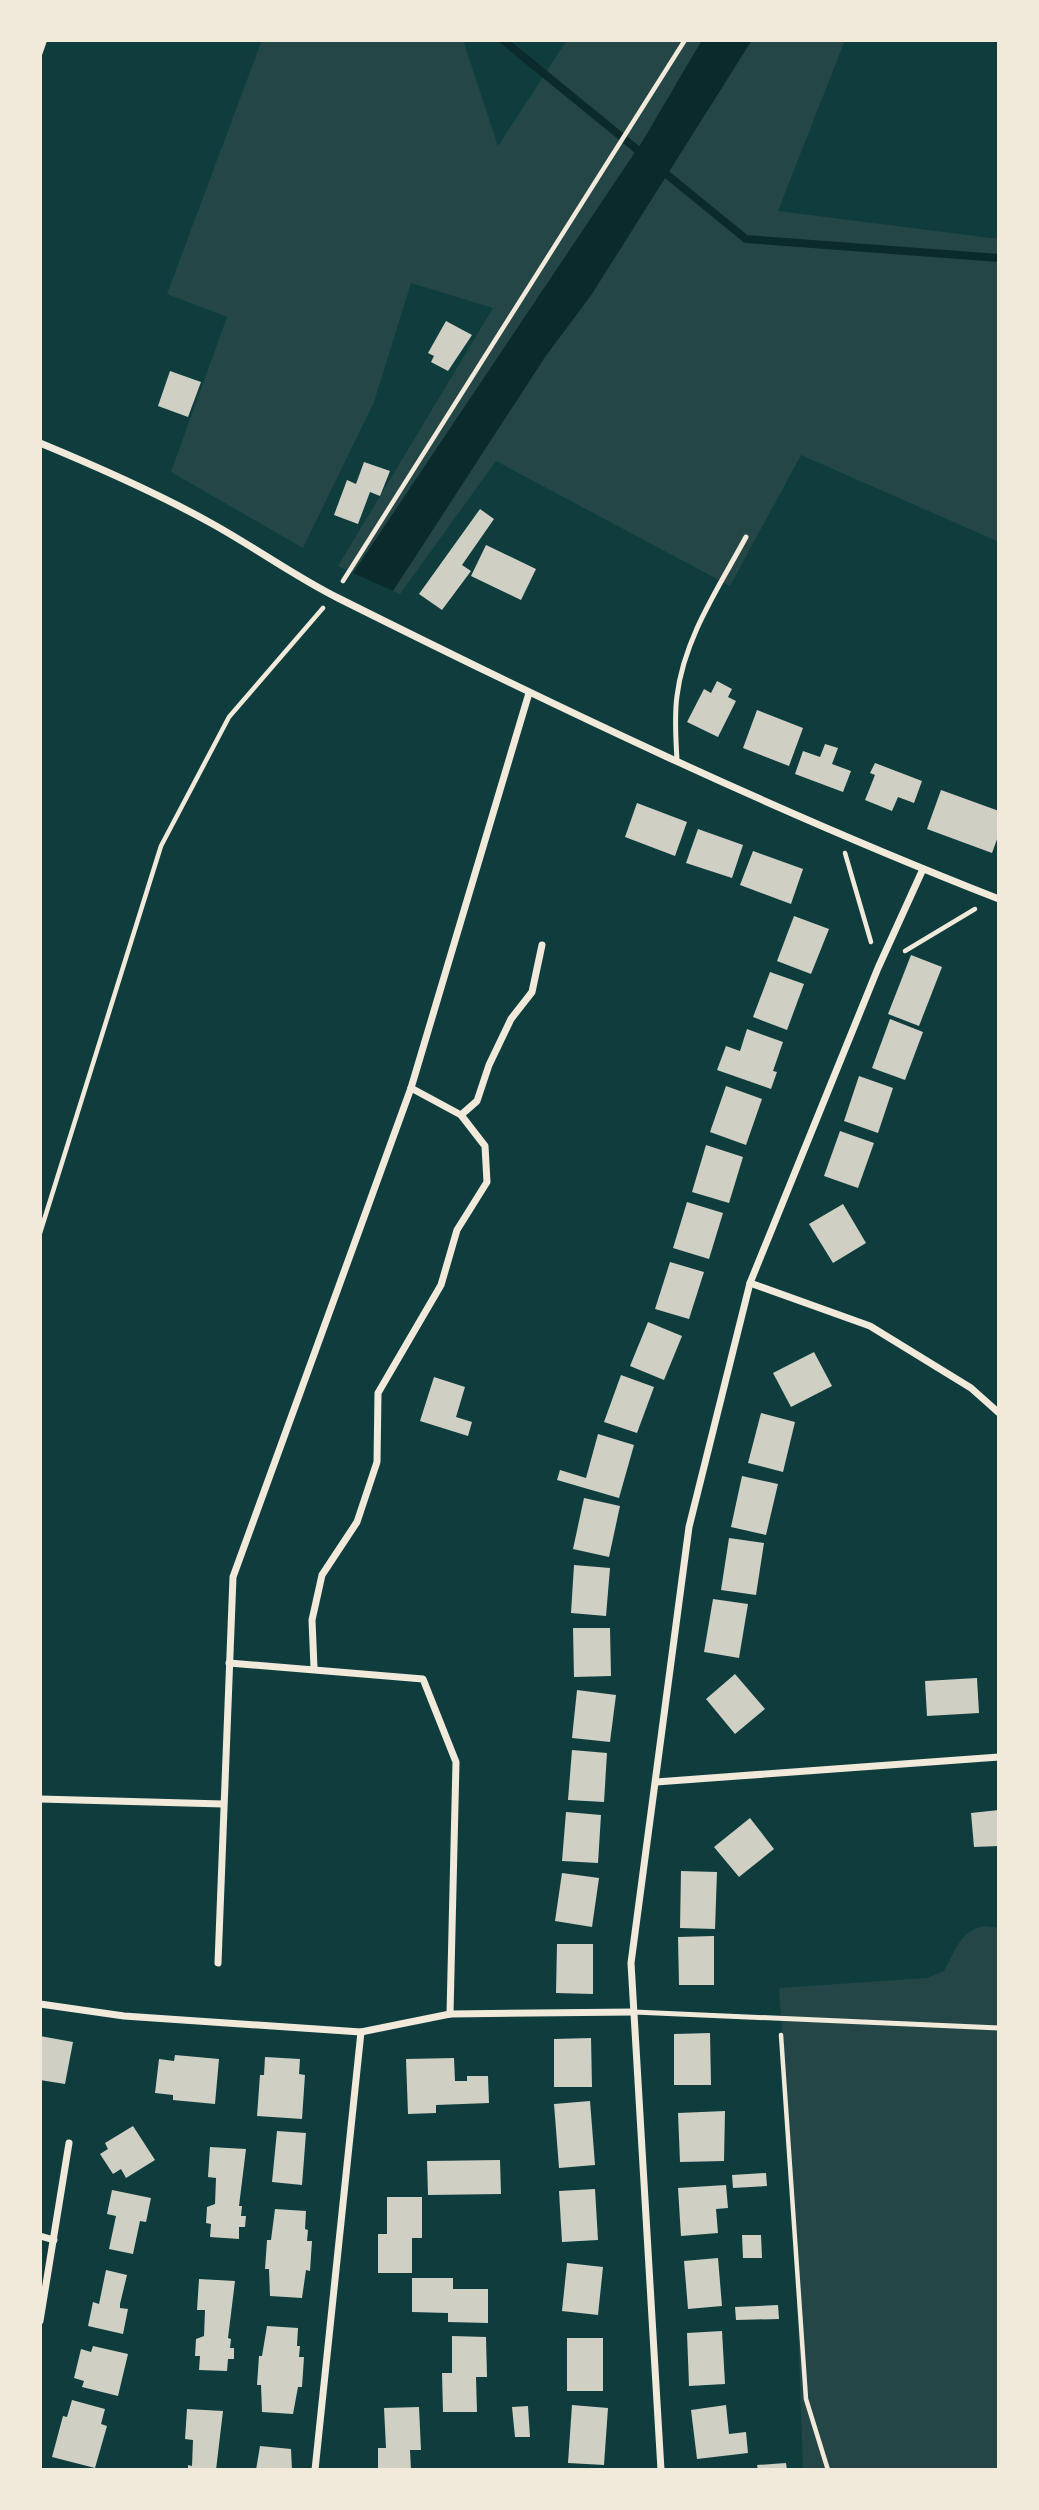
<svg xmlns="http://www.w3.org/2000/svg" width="1039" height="2510" viewBox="0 0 1039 2510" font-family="Cabin,sans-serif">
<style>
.green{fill:#244646}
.water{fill:#0a2a2b}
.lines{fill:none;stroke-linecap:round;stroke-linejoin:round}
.stream{stroke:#0a2a2b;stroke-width:8}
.building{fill:#cfcfc3}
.path{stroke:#f1e9da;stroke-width:4.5}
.service{stroke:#f1e9da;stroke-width:5}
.minor{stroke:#f1e9da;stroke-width:7}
</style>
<rect width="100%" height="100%" fill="#0f3d3e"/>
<!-- green -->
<g class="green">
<polygon points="262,40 463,40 498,146 567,40 845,40 778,211 999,239 999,542 801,455 730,586 496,461 400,594 338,566 493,308 411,283 374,402 303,548 171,472 227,317 167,294"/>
<path d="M984,1926l15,2v542h-196l-8,-238 -16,-244 148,-10 17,-7c12,-21 15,-39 40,-45z"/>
</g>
<!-- water -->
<polygon class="water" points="702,40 752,40 592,294 545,357 393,591 353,573 642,142"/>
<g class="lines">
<!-- stream -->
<g class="stream">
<polyline points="503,40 645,156"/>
<polyline points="660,169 746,239 999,258"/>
</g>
</g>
<!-- building -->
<g class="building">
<polygon points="446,321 472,335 448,371 431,362 434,356 428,353"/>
<polygon points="170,371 201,382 188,417 158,406"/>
<polygon points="364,462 390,471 380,496 370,492 358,524 334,515 347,480 356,484"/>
<polygon points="480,509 494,519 462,565 471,571 442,610 419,594"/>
<polygon points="486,545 536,569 521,600 471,576"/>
<polygon points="717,681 732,689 728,697 736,701 718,737 687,722 704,689 711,693"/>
<polygon points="757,710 803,728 789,766 743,748"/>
<polygon points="825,744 838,748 832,764 851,771 843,792 795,774 803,751 820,757"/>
<polygon points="875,763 922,781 914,803 898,797 892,811 865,800 875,775 870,773"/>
<polygon points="941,790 999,811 999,834 992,853 927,829"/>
<polygon points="637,803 687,822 675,856 625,837"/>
<polygon points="698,829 743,845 732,878 686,863"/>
<polygon points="753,851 803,869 791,904 740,885"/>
<polygon points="794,916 829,929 811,974 777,961"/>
<polygon points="911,955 942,967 919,1026 888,1014"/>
<polygon points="770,972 804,984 787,1030 753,1017"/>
<polygon points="890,1019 923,1032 905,1080 872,1068"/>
<polygon points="747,1029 783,1042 773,1071 777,1072 771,1089 717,1070 726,1046 740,1051"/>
<polygon points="859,1076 893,1088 878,1133 844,1121"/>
<polygon points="726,1086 762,1099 746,1145 710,1132"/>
<polygon points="840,1131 874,1143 858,1188 824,1176"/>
<polygon points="706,1145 743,1157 729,1203 692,1192"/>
<polygon points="687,1202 723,1213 709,1259 673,1248"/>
<polygon points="843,1204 866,1243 833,1263 809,1224"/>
<polygon points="670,1262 704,1272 689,1319 655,1309"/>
<polygon points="648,1322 682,1336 664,1380 630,1366"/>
<polygon points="814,1352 832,1386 791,1407 773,1373"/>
<polygon points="621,1375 654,1387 637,1433 604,1422"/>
<polygon points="434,1377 465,1387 456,1417 472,1422 468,1436 420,1421"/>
<polygon points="761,1413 795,1422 783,1472 748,1463"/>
<polygon points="598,1434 634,1445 619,1498 557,1480 560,1470 586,1478"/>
<polygon points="742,1476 778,1484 766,1535 731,1527"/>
<polygon points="584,1498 620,1506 609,1557 573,1549"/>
<polygon points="729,1538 764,1543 756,1595 721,1590"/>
<polygon points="574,1565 610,1568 606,1616 571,1613"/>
<polygon points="713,1599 748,1604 739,1658 704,1652"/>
<polygon points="573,1628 610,1628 611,1676 574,1677"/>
<polygon points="735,1674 765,1709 735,1734 706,1699"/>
<polygon points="977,1678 979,1713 927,1716 925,1681"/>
<polygon points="577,1690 616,1695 610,1742 572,1738"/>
<polygon points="572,1750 607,1753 604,1802 568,1800"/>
<polygon points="999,1810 999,1846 974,1847 971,1813"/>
<polygon points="566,1812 601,1815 598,1863 562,1861"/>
<polygon points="750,1818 774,1849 739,1877 714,1847"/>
<polygon points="681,1871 717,1872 715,1929 680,1928"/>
<polygon points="562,1873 599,1878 592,1927 555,1921"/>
<polygon points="714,1936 714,1985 679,1985 678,1937"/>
<polygon points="557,1944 593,1944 593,1994 556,1993"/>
<polygon points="710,2033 711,2085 674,2085 674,2034"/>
<polygon points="40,2036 73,2042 65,2084 40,2080"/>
<polygon points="591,2038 592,2087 554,2087 554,2039"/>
<polygon points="175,2055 219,2059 215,2104 173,2100 173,2095 155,2093 159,2059 174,2061"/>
<polygon points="265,2057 300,2059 299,2074 305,2075 302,2119 257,2116 260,2075 264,2075"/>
<polygon points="454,2058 455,2081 467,2081 467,2076 488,2076 489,2103 436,2105 436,2113 408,2114 406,2059"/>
<polygon points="590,2101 595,2165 559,2168 554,2104"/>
<polygon points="725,2111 724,2161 680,2162 678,2113"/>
<polygon points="133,2126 155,2160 126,2178 121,2169 113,2174 100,2154 108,2149 105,2143"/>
<polygon points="277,2131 306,2133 302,2185 272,2182"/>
<polygon points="210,2147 246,2149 239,2206 242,2206 241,2216 246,2216 245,2227 239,2227 239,2239 210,2237 211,2224 206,2223 207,2207 215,2204 216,2178 208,2177"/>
<polygon points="500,2160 501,2194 428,2195 427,2161"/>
<polygon points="766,2173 767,2186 733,2188 732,2175"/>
<polygon points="726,2185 728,2208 716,2209 718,2233 681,2236 678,2188"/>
<polygon points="595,2189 598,2240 562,2242 559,2191"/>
<polygon points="112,2190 151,2198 146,2222 140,2221 133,2254 109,2249 116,2216 107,2214"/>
<polygon points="387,2197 422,2197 422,2238 412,2238 412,2273 378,2273 378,2234 387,2234"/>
<polygon points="275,2209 306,2211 305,2229 308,2230 307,2241 312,2241 310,2271 306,2270 302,2298 270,2296 269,2269 265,2269 267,2240 271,2240"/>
<polygon points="742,2235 761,2235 762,2258 743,2258"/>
<polygon points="718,2258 722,2306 688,2309 684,2261"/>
<polygon points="567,2263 603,2267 598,2315 562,2311"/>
<polygon points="106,2270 127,2275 120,2304 120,2308 128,2309 123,2334 88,2326 93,2302 99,2304"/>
<polygon points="412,2278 453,2278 453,2289 488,2289 488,2323 448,2322 448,2313 412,2312"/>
<polygon points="199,2279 235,2281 228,2338 231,2339 230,2348 234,2348 234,2359 228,2359 227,2371 199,2370 200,2356 195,2356 196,2339 204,2336 205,2310 197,2310"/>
<polygon points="778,2305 779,2319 736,2320 735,2307"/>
<polygon points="267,2326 298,2328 297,2346 300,2346 299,2357 304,2357 302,2387 298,2387 293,2414 262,2412 261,2385 257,2385 259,2356 262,2356"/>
<polygon points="722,2331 725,2384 689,2386 687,2333"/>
<polygon points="452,2336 486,2337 487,2377 476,2377 477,2412 443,2412 442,2373 452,2373"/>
<rect x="567" y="2338" width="36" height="53"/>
<polygon points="93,2346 128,2354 118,2396 82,2387 84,2381 74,2378 81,2349 91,2352"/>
<polygon points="72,2400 105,2409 101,2424 107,2426 95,2468 52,2457 63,2416 67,2417"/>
<polygon points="572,2405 608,2408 604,2465 568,2463"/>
<polygon points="726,2405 729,2434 746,2432 748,2453 697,2459 691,2410"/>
<polygon points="528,2406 530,2437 515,2437 512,2407"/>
<polygon points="419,2407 421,2450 410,2450 411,2470 378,2470 378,2448 386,2448 384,2408"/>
<polygon points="187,2409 223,2411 216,2470 188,2470 188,2465 192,2466 193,2440 185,2439"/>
<polygon points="260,2446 291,2449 292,2470 256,2470"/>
<polygon points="786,2463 787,2470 758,2470 757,2465"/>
</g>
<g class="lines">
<!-- path -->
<g class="path">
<polyline points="40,54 45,40"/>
<polyline points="343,581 685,40"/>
<polyline points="845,853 871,942"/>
<polyline points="905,951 975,909"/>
<polyline points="40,1233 161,846 229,717 323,608"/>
<polyline points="781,2035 806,2399 828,2470"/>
</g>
<!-- service -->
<g class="service">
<path d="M677,761c-1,-22 -3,-44 0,-65 7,-58 42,-109 69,-159"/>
<polyline points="634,2012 999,2028"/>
</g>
<!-- minor -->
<g class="minor">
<path d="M40,443c58,24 115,49 169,79 44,24 85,54 129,76 216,108 436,213 661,301"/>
<polyline points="461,1115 477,1101 489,1065 511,1019 532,992 542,945"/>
<polyline points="750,1283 870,1326 971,1388 999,1413"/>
<polyline points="229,1663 423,1679 456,1762 450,2014"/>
<polyline points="314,1668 312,1620 322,1575 357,1522 377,1462 378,1393 441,1285 457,1230 487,1182 485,1146 461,1115 411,1088"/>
<polyline points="656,1782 999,1757"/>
<polyline points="40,1799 223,1804"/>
<polyline points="218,1963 233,1577 411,1088 529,693"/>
<polyline points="40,2004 124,2016 361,2032"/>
<polyline points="40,2236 54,2240"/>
<polyline points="40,2321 69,2143"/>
<polyline points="315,2470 361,2032 450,2014 634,2012"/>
<polyline points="661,2470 631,1963 689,1527 750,1283 878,968 923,869"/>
</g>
</g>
<!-- border -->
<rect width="1039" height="2510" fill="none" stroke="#f1e9da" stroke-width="84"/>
</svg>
